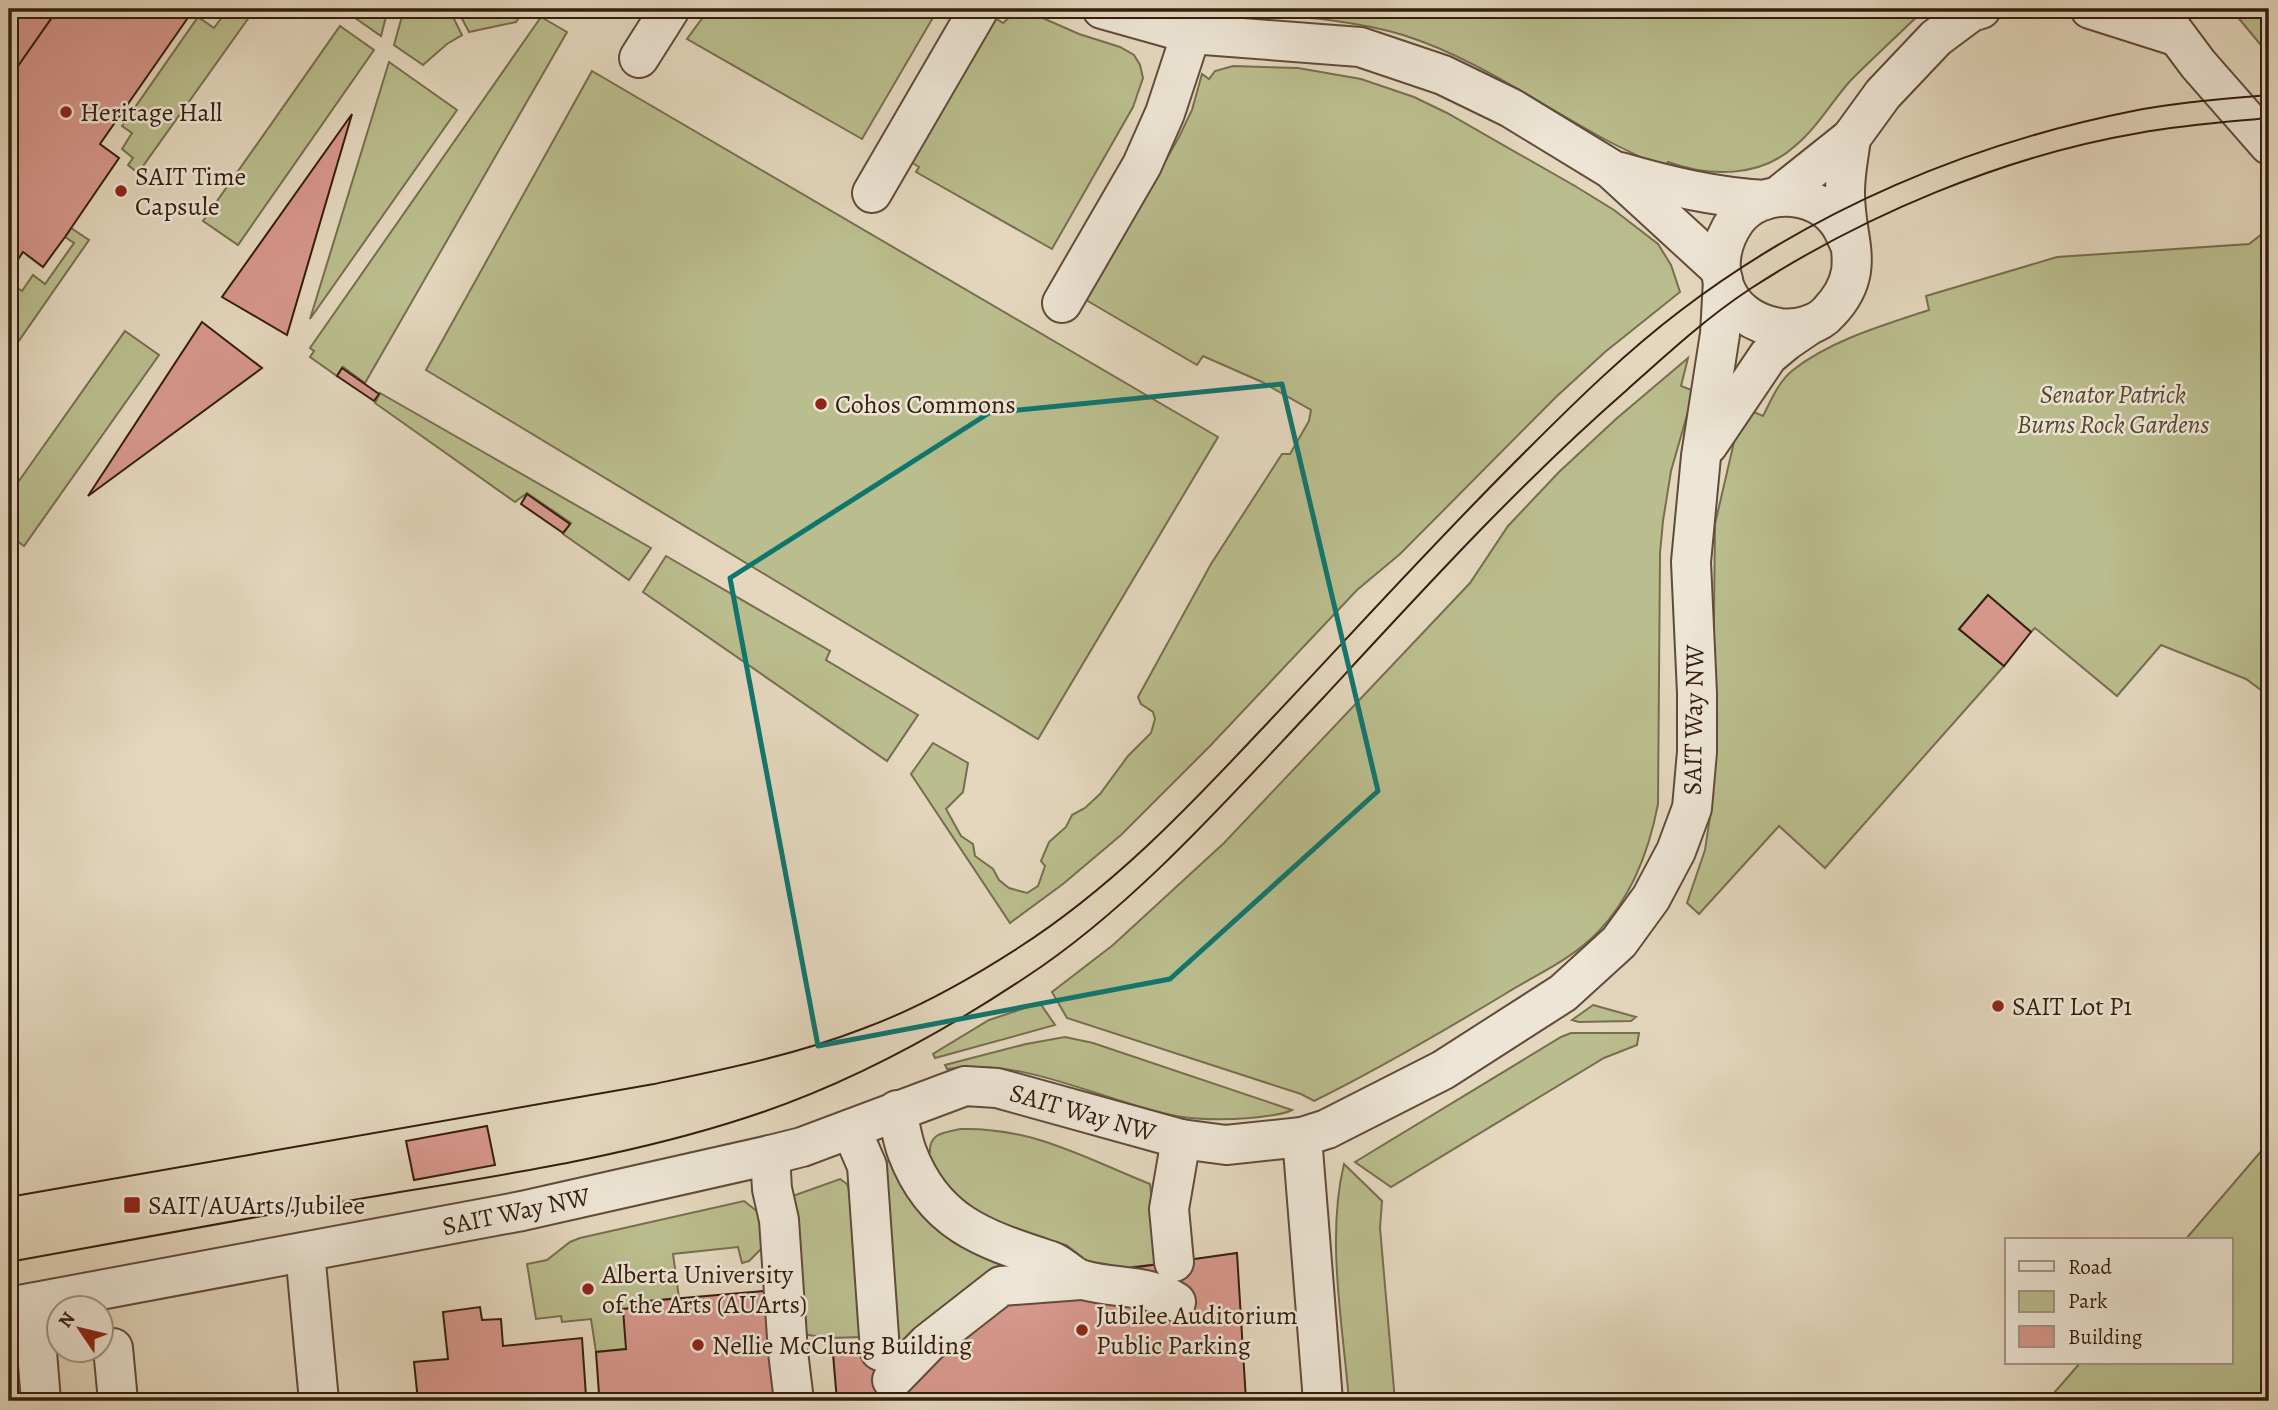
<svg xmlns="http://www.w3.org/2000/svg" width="2278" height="1410" viewBox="0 0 2278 1410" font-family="Alegreya,serif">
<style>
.green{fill:#babd8d;stroke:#786e4e;stroke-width:2}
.building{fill:#d7978d;stroke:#351e0e;stroke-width:2}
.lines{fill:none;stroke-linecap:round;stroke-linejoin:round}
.minor-casing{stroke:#614c3a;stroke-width:42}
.minor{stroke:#ede5d5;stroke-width:38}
.tram{stroke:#351e0e;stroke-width:2}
.marked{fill:none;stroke:#0f766e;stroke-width:5;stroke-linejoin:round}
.poi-dot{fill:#8f2418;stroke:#ede5d5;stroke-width:2.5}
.labels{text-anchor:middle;stroke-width:5;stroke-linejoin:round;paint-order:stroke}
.poi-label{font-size:26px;fill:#351e0e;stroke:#ede5d5;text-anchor:start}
.park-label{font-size:26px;font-style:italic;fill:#56462e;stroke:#ede5d5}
.street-label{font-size:26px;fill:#351e0e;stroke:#ede5d5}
</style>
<rect width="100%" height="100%" fill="#e4d7be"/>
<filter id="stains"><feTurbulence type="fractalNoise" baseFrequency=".00286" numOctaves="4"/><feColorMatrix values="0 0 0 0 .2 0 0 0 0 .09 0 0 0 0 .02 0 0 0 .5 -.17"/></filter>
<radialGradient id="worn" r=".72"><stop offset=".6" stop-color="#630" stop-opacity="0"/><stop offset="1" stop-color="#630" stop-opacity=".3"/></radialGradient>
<!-- green -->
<g class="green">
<polygon points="228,9 255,9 138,173 128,165 133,158 122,149 132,133 122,126 198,17 214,28"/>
<polygon points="351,9 388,9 381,36 348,13"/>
<polygon points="404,9 449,9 462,35 447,44 423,65 394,45"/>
<polygon points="457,9 525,9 516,22 469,32"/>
<polygon points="709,9 938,9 862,139 687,39"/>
<path d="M1209,9h716c-25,24 -50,47 -74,71 -19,21 -34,48 -56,66 -35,32 -86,31 -127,16l-4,6c-23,-11 -46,-21 -67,-33 -64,-35 -124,-78 -194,-100 -64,-19 -129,-19 -194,-26z"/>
<polygon points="2231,9 2269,9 2269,55"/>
<polygon points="1023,13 1036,15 1079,34 1120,47 1134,55 1140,65 1143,78 1133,107 1052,249 916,172 919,167 911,162 995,18 1003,23 1013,14"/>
<polygon points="541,17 567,32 365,383 343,367 337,376 310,357 314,351 310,348"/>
<polygon points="340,26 374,50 238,245 203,221"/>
<polygon points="389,62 457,110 310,319"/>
<polygon points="1233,66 1298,68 1361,79 1414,97 1447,113 1575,186 1614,210 1658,244 1671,265 1680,292 1605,352 1556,397 1400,554 1357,590 1210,746 1121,835 1063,884 1010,923 911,774 933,743 968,763 963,792 946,809 961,836 973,844 975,856 993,869 999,880 1009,888 1027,893 1038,886 1045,866 1041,861 1049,842 1066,827 1072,815 1085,808 1100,794 1128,756 1151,733 1155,719 1153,712 1141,704 1138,697 1211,564 1282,454 1290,454 1309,421 1311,410 1262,382 1203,356 1197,365 1086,300 1179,137 1192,110 1202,74 1209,79 1215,71"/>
<polygon points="592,71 1218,437 1038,739 426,370"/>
<polygon points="71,228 89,240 9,355 9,288 11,284 22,291 33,275 45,284 74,243 65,237"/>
<path d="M2267,230l2,3v463l-23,-17 -85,-34 -44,51 -82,-68 -4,4 -44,-36 -28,33 45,37 -179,202 -46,-42 -80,88 -12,-11 18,-53 7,-46 3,-280 19,-82 13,-33 16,7c8,-16 16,-35 30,-46 38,-30 91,-45 136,-60l-3,-14 131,-39 192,-13z"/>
<polygon points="125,331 159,355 24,546 9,535 9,495"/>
<path d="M1688,358l-7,28 13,5 -23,80 -8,50 -3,32 -2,251c-9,47 -26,93 -60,128 -27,28 -61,42 -93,62 -63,38 -126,75 -191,107l-13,-7 -234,-76 -15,-26 61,-47 111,-102 246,-260 38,-57 51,-54 57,-53z"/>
<polygon points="380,393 651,548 629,580 563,534 571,523 527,493 515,502 375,403"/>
<polygon points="666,556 830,651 826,660 918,715 887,761 643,592"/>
<polygon points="1040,1003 1055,1025 935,1058 933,1054 989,1020"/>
<polygon points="1593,1005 1636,1017 1631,1021 1579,1022 1572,1020"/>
<polygon points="1571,1033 1639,1033 1637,1045 1604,1058 1391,1187 1355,1162 1561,1037"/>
<path d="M1065,1037l28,6 199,67c-11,6 -29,6 -42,8 -24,2 -50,2 -74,-2 -76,-15 -149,-59 -229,-47l-2,-4 81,-21z"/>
<path d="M960,1129c73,-2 125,29 190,55l9,80 -54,6 -17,-3 -6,-10 -16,-12 -54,-11 -45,-18 -47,-62 10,-2c-1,-19 14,-19 30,-23z"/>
<polygon points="2269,1142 2269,1401 2047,1401 2080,1363 2231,1363 2231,1240 2185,1240"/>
<polygon points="894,1160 1026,1268 897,1349 885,1162"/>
<path d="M1344,1164l38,37 -2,27 15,173h-46c-6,-75 -23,-163 -5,-237z"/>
<polygon points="840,1179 847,1184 850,1193 862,1337 830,1338 802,1334 790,1197"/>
<polygon points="744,1201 758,1212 765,1211 764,1246 749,1261 742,1263 738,1247 673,1254 679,1298 650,1301 650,1306 626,1349 596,1352 591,1319 562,1322 561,1316 536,1319 527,1264 547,1260 570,1242 580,1238"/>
</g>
<!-- building -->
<g class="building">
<polygon points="9,9 58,9 9,79"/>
<polygon points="58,9 194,9 100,144 119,158 65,237 43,267 23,252 9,273 9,79"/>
<polygon points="352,114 287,335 222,297"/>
<polygon points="202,322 262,368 88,496"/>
<polygon points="342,368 379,394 374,401 337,376"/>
<polygon points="527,494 570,524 563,533 521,504"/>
<polygon points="1988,595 2031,632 2004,666 1959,629"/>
<polygon points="487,1126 495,1165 414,1180 406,1141"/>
<polygon points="1237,1253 1246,1401 837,1401 833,1354 897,1349 981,1282 1131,1268"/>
<polygon points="765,1291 774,1401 418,1401 414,1362 448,1359 443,1312 480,1307 482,1320 501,1319 503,1346 582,1338 586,1396 599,1394 596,1352 626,1349 623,1309 650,1306 649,1301"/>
</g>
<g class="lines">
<!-- minor casing -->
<g class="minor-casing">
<g id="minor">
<polyline points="1102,9 1191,34 1360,47 1443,75 1511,108 1611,169 1720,269"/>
<polyline points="2090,9 2175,36"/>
<polyline points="2157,9 2198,64 2269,145"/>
<polyline points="639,58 670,9"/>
<path d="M1620,172c48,14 94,25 145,28"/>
<polyline points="872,193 979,9"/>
<polyline points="1777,197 1851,138 1883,94 1936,38 1971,12 1981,9"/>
<path d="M1851,247c-4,-8 -7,-17 -12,-24 -22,-33 -79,-36 -103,-3 -32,45 -12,100 44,108 17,2 38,-3 49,-16 40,-42 15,-72 16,-121 0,-18 4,-36 6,-53"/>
<polyline points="1062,303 1142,165 1165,113 1191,34"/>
<polyline points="1708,445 1768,356 1786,341 1811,324"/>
<path d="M897,1110c3,14 5,29 10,42 27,72 77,87 144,109 11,4 20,16 32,19 32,9 65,4 93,22"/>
<polyline points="851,1129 867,1166 880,1351"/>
<polyline points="1302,1137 1323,1401"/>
<polyline points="770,1155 772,1189 779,1220 788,1352 794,1401"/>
<polyline points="305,1252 319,1401"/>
<polyline points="1174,1262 1169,1209 1181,1139"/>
<polyline points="33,1303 41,1401"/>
<polyline points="9,1307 522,1211 770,1155 802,1147 965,1086 997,1088 1181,1139 1226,1145 1302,1137 1327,1129 1443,1070 1563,993 1619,942 1651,898 1676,851 1692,808 1697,752 1697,693 1691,562 1701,456 1720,334 1723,280"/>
<polyline points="113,1348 118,1401"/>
<polyline points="892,1380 928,1343 1001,1286 1081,1280"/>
</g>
</g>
<!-- minor -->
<use href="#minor" class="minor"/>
<!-- tram -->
<g class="tram">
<path d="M9,1197l645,-113c71,-15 141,-29 208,-55 55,-20 108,-50 156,-81 92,-59 166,-136 240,-215 90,-95 177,-192 270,-284 48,-48 98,-97 152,-138 132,-101 291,-168 453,-200 45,-9 91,-12 136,-16"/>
<path d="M9,1262c116,-21 233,-43 350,-63 129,-22 260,-40 386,-81 100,-32 194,-83 281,-141 110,-72 207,-184 297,-279 98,-106 196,-214 305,-309 39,-35 78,-71 122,-100 114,-74 254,-133 389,-156 43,-8 87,-11 130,-15"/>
</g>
</g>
<!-- marked area -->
<path class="marked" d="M1282,384l96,407 -208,188 -352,67 -88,-468 259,-165z"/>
<!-- markers -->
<g class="poi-dot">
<circle cx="66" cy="112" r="7"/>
<circle cx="121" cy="191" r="7"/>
<circle cx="821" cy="404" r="7"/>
<circle cx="1998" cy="1006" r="7"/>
<rect x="123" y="1196" width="18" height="18" rx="3.5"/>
<circle cx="588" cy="1289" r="7"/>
<circle cx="1082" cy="1330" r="7"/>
<circle cx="698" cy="1345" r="7"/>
</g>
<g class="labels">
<!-- poi labels -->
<g class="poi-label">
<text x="80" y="121">Heritage Hall</text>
<text x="135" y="185">SAIT Time<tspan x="135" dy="30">Capsule</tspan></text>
<text x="835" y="413">Cohos Commons</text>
<text x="2012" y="1015">SAIT Lot P1</text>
<text x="148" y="1214">SAIT/AUArts/Jubilee</text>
<text x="602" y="1283">Alberta University<tspan x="602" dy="30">of the Arts (AUArts)</tspan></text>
<text x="1096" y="1324">Jubilee Auditorium<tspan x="1096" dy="30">Public Parking</tspan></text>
<text x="712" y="1354">Nellie McClung Building</text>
</g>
<!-- park labels -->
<g class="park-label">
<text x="2113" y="403">Senator Patrick<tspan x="2113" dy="30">Burns Rock Gardens</tspan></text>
</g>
<!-- street labels -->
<g class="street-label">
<text transform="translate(1693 720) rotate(-89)" y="9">SAIT Way NW</text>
<text transform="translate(1083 1112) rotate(16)" y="9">SAIT Way NW</text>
<text transform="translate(516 1211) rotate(-12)" y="9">SAIT Way NW</text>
</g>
</g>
<!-- margin -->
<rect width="2278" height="1410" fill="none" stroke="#e4d7be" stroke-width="35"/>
<rect x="10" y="10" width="2257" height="1389" fill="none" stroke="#351e0e" stroke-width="3.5"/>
<rect x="18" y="18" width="2243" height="1375" fill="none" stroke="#351e0e" stroke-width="2"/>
<!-- legend -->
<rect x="2005" y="1238" width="228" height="126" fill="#ede5d5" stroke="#a39585" stroke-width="2"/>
<rect x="2019" y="1261" width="35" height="10" fill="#ede5d5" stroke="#a39585" stroke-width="2"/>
<text x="2068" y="1274" font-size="21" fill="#351e0e">Road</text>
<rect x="2019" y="1291" width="35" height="21" fill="#babd8d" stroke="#a39585" stroke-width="2"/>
<text x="2068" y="1308" font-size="21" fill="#351e0e">Park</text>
<rect x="2019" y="1326" width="35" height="21" fill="#d7978d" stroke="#a39585" stroke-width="2"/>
<text x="2068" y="1344" font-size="21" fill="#351e0e">Building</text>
<!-- north arrow -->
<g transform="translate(80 1329) rotate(305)"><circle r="33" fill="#ede5d5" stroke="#a39585" stroke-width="2"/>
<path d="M0-5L12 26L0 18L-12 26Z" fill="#8f2418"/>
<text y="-10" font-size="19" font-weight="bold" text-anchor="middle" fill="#351e0e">N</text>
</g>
<rect width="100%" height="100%" filter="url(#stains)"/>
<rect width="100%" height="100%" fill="url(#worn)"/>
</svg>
